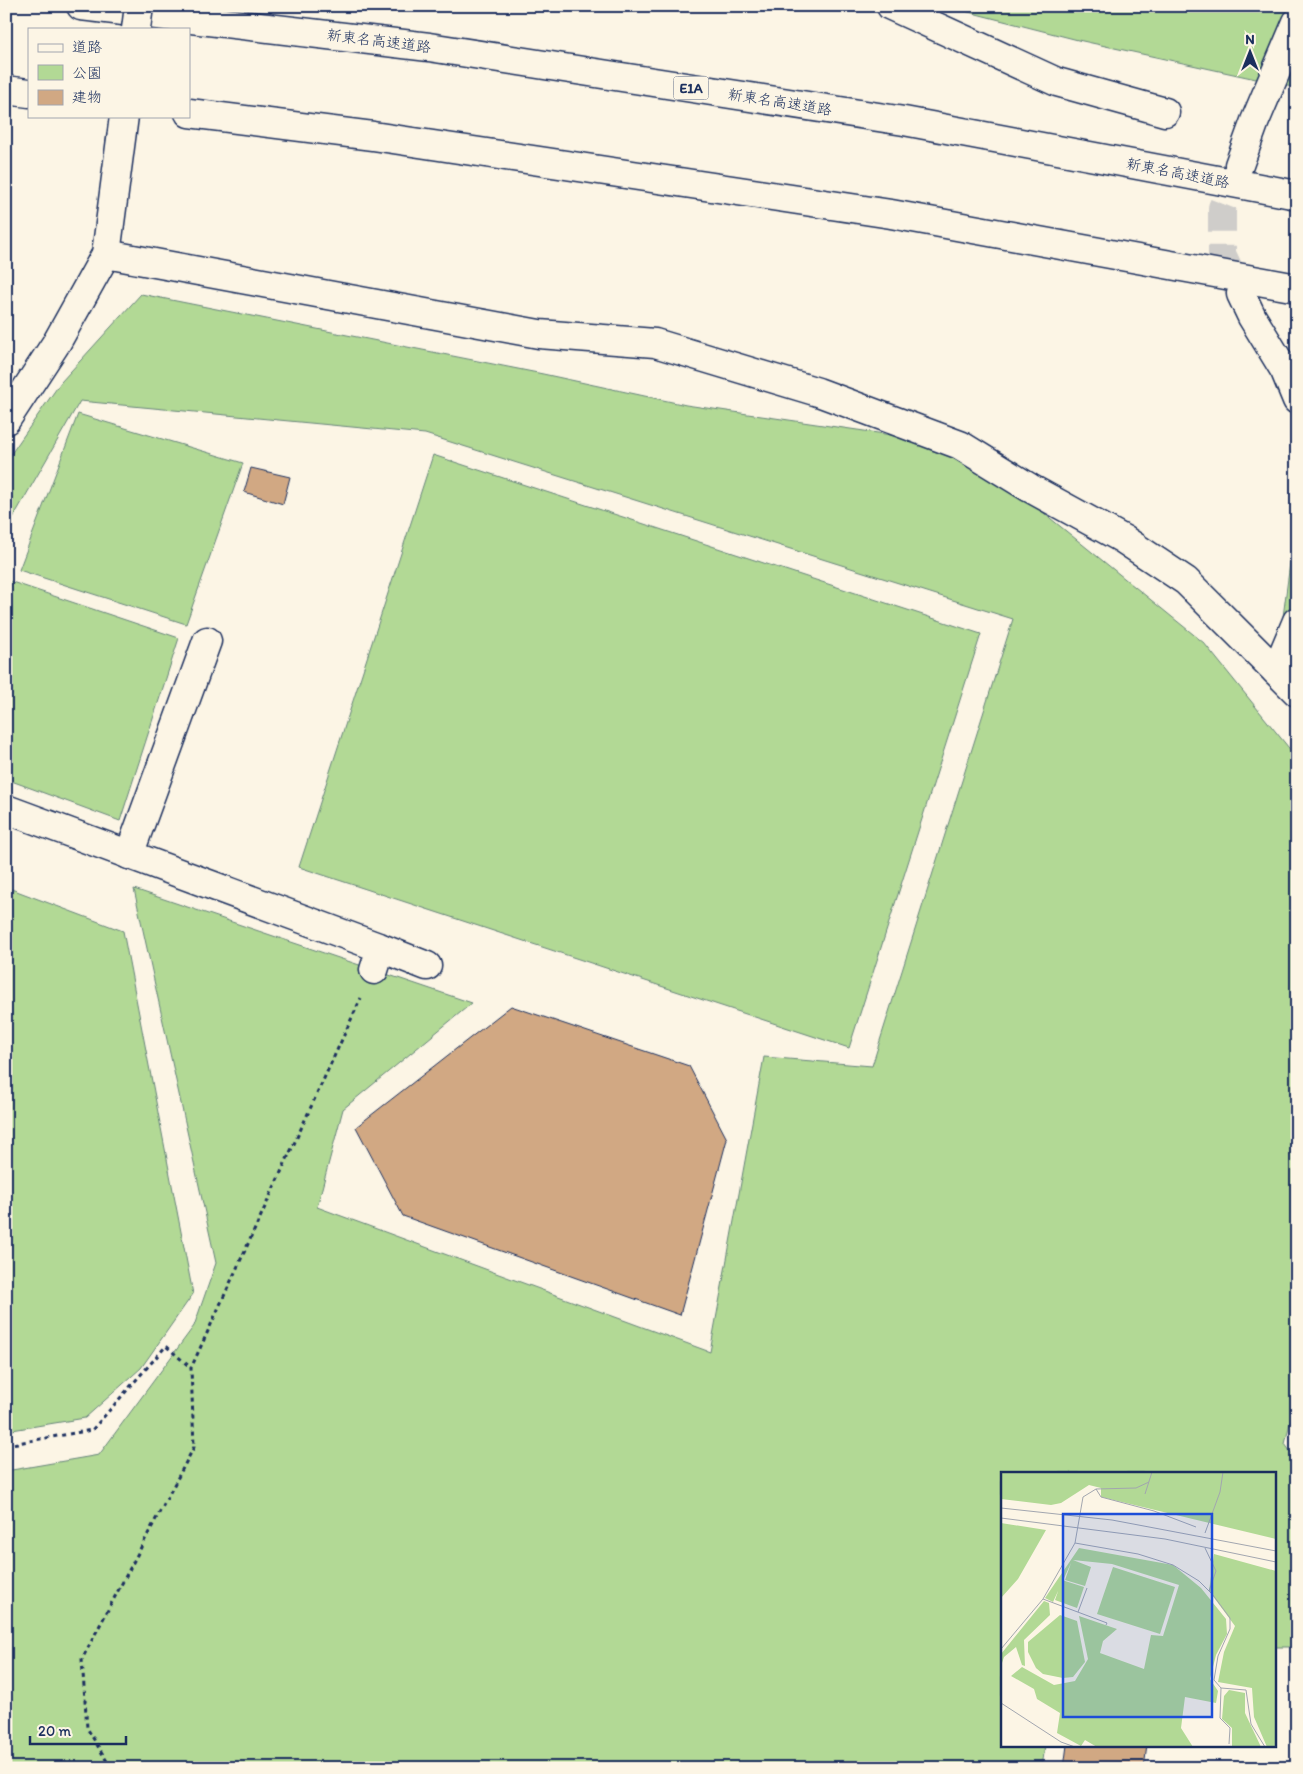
<svg xmlns="http://www.w3.org/2000/svg" width="1303" height="1774" viewBox="0 0 1303 1774" font-family="Itim,'Klee One',sans-serif">
<style>
.green{fill:#b2d995;stroke:#66847a}
.building{fill:#d1a883;stroke:#1b2f5e}
.lines{fill:none;stroke-linecap:round;stroke-linejoin:round}
.minor-tunnel{stroke:#cfcdca;stroke-width:28;stroke-dasharray:28 14;stroke-linecap:butt}
.minor-casing{stroke:#1b2f5e;stroke-width:31}
.highway-casing{stroke:#1b2f5e;stroke-width:31}
.path{stroke:#1b2f5e;stroke-width:3;stroke-dasharray:4 4;stroke-linecap:butt}
.minor{stroke:#fcf5e5;stroke-width:28}
.highway{stroke:#fcf5e5;stroke-width:28}
.minor-bridge-casing{stroke:#1b2f5e;stroke-width:31;stroke-linecap:butt}
.minor-bridge{stroke:#fcf5e5;stroke-width:28}
.labels{text-anchor:middle;stroke-width:4;stroke-linejoin:round;paint-order:stroke}
.shield{fill:#fcf5e5;stroke:#5e6a86;stroke-width:1}
.shield-label{font-size:14px;font-weight:bold;fill:#1b2f5e}
.street-label{font-size:15px;fill:#1b2f5e;stroke:#fcf5e5}
.inset-road{fill:none;stroke:#a2a6af;stroke-width:1}
.view{fill:#1d4ed8;fill-opacity:0.15;stroke:#1d4ed8;stroke-width:2.5}
.inset-edge{fill:none;stroke:#1b2f5e;stroke-width:2.5}
</style>
<rect width="100%" height="100%" fill="#fcf5e5"/>
<filter id="ink" filterUnits="userSpaceOnUse"><feTurbulence type="fractalNoise" baseFrequency=".02" numOctaves="2"/><feDisplacementMap in="SourceGraphic" scale="10" xChannelSelector="R" yChannelSelector="G"/><feConvolveMatrix kernelMatrix="1 2 1 2 8 2 1 2 1" color-interpolation-filters="sRGB"/></filter>
<g filter="url(#ink)">
<!-- green -->
<g class="green">
<polygon points="945,6 1297,6 1297,88 1078,40"/>
<polygon points="141,294 543,374 686,405 960,445 1204,643 1297,758 1297,1393 1285,1444 1297,1461 1297,1647 1274,1647 1274,1473 1002,1473 1002,1745 1045,1745 1042,1768 6,1768 6,1471 99,1455 194,1326 216,1263 134,889 472,1003 343,1109 317,1207 710,1352 764,1057 872,1066 1013,619 425,434 80,401 6,530 6,461 61,382"/>
<polygon points="78,414 243,463 186,624 19,570"/>
<polygon points="433,455 981,634 849,1048 299,867"/>
<polygon points="1297,509 1297,699 1276,671"/>
<polygon points="6,580 179,638 120,821 6,779"/>
<polygon points="6,887 123,931 193,1294 141,1368 85,1418 6,1431"/>
</g>
<!-- building -->
<g class="building">
<polygon points="251,468 290,477 283,504 244,492"/>
<polygon points="511,1006 689,1066 727,1139 680,1315 403,1216 356,1127"/>
<polygon points="1067,1745 1147,1745 1144,1768 1064,1768"/>
</g>
<g class="lines">
<!-- minor-tunnel -->
<polyline class="minor-tunnel" points="1239,165 1222,208 1222,254 1241,294"/>
<!-- minor casing -->
<g class="minor-casing">
<g id="minor">
<polyline points="891,6 1057,82 1165,112"/>
<polyline points="1239,165 1255,121 1297,22"/>
<polyline points="106,254 539,334 655,343 818,392 960,445 1030,488 1123,539 1186,581 1297,692"/>
<polyline points="1241,294 1252,317 1285,371 1297,400"/>
<polyline points="6,420 57,342 106,254 124,116"/>
<polyline points="1276,671 1297,621"/>
<polyline points="6,809 381,948 374,970"/>
<polyline points="129,855 207,641"/>
<polyline points="381,948 427,966"/>
</g>
</g>
<!-- highway casing -->
<g class="highway-casing">
<g id="highway">
<polyline points="81,6 429,47 904,121 1297,195"/>
<polyline points="6,90 29,93"/>
<polyline points="189,113 373,136 891,214 1297,288"/>
</g>
</g>
<!-- path -->
<g class="path">
<polyline points="6,1445 92,1430 166,1346 191,1368"/>
<polyline points="111,1768 87,1728 82,1659 194,1447 191,1368 361,998"/>
</g>
<!-- minor -->
<use href="#minor" class="minor"/>
<!-- highway -->
<use href="#highway" class="highway"/>
<!-- minor-bridge casing -->
<g class="minor-bridge-casing">
<polyline id="minor-bridge" points="136,29 139,6"/>
</g>
<!-- minor-bridge -->
<use href="#minor-bridge" class="minor-bridge"/>
</g>
</g>
<g class="labels">
<!-- shield labels -->
<rect class="shield" x="673.5" y="76.5" width="35" height="23" rx="4"/>
<g class="shield-label">
<text x="691" y="93">E1A</text>
</g>
<!-- street labels -->
<g class="street-label">
<text transform="translate(379 41) rotate(7)" y="5">新東名高速道路</text>
<text transform="translate(780 102) rotate(9)" y="5">新東名高速道路</text>
<text transform="translate(1178 173) rotate(11)" y="5">新東名高速道路</text>
</g>
</g>
<!-- overview -->
<g transform="translate(1001 1472)">
<rect width="275" height="275" fill="#fcf5e5"/>
<path d="M0,0h275v67l-175,-42v-9l-12,-3 -28,18 -10,2 -50,-6zM0,51l45,7 -28,49 -17,19zM78,76l94,17 28,23 25,31 1,15 -11,21 -6,24 8,12 -2,12 -31,-6 -4,31 12,19h-96l-12,-7 -4,6 -24,-13 3,-20 -23,-14 -3,-10 -23,-13 11,-9 32,18 21,-4 13,-22 -9,-43 38,13 -14,12 -3,12 44,16 7,-34 12,1 16,-51 -67,-21 -39,-4 18,7 -6,19 -20,-6 6,-17 -18,39 -8,-4zM213,82l62,17v176h-9l-13,-30 -2,-29 -34,-6 6,-30 11,-26 -26,-35zM112,95l62,20 -15,47 -63,-20zM61,108l22,7 -7,21 -22,-8zM43,129l5,2 1,12 -26,25 1,26 -3,-1 -6,-18 -12,10 -3,9v-12zM59,143l17,6 8,41 -12,15 -10,1 -20,-4 -7,-6 -8,-16v-10zM228,218l16,3v20l16,34h-29v-19l-10,-9 2,-23z" fill="#b2d995"/>
<path class="inset-road" d="M95,17l5,8 53,14 42,16M144,22l7,-22M0,36l111,12 164,31M0,46l164,21 111,23M204,61l15,-41 3,-20M74,71l63,11 35,11 26,16 14,14 17,23v11l-12,27 -4,24 7,8 25,2 5,34 14,23M204,76l11,23 -7,20M42,127l64,24 -1,2M77,140l9,-24M0,177l42,-50 32,-56 8,-46 13,-8 40,-1 13,-6M220,216l-1,30 10,10 -1,16M0,231l60,39 14,5"/>
<path class="view" d="M62,42h149v203h-149z"/>
<rect width="275" height="275" class="inset-edge"/>
</g>
<!-- margin -->
<rect width="1303" height="1774" fill="none" stroke="#fcf5e5" stroke-width="25"/>
<rect x="12" y="12" width="1278" height="1749" fill="none" stroke="#1b2f5e" stroke-width="2" filter="url(#ink)"/>
<!-- legend -->
<rect x="28" y="28" width="162" height="90" fill="#fcf5e5" stroke="#a2a6af"/>
<rect x="38" y="44" width="25" height="8" fill="#fcf5e5" stroke="#a2a6af"/>
<text x="72" y="52" font-size="15" fill="#1b2f5e">道路</text>
<rect x="38" y="65" width="25" height="15" fill="#b2d995" stroke="#a2a6af"/>
<text x="72" y="78" font-size="15" fill="#1b2f5e">公園</text>
<rect x="38" y="90" width="25" height="15" fill="#d1a883" stroke="#a2a6af"/>
<text x="72" y="102" font-size="15" fill="#1b2f5e">建物</text>
<!-- north arrow -->
<g transform="translate(1250 52)" stroke="#fcf5e5" stroke-width="4" paint-order="stroke">
<path d="M0-4L9 19L0 12L-9 19Z" fill="#1b2f5e"/>
<text y="-8" font-size="14" font-weight="bold" text-anchor="middle" fill="#1b2f5e">N</text>
</g>
<!-- scale -->
<path d="M30 1736v8h96v-8" fill="none" stroke="#1b2f5e" stroke-width="2.5"/>
<text x="38" y="1736" font-size="15" fill="#1b2f5e" stroke="#fcf5e5" stroke-width="4" paint-order="stroke">20 m</text>
</svg>
